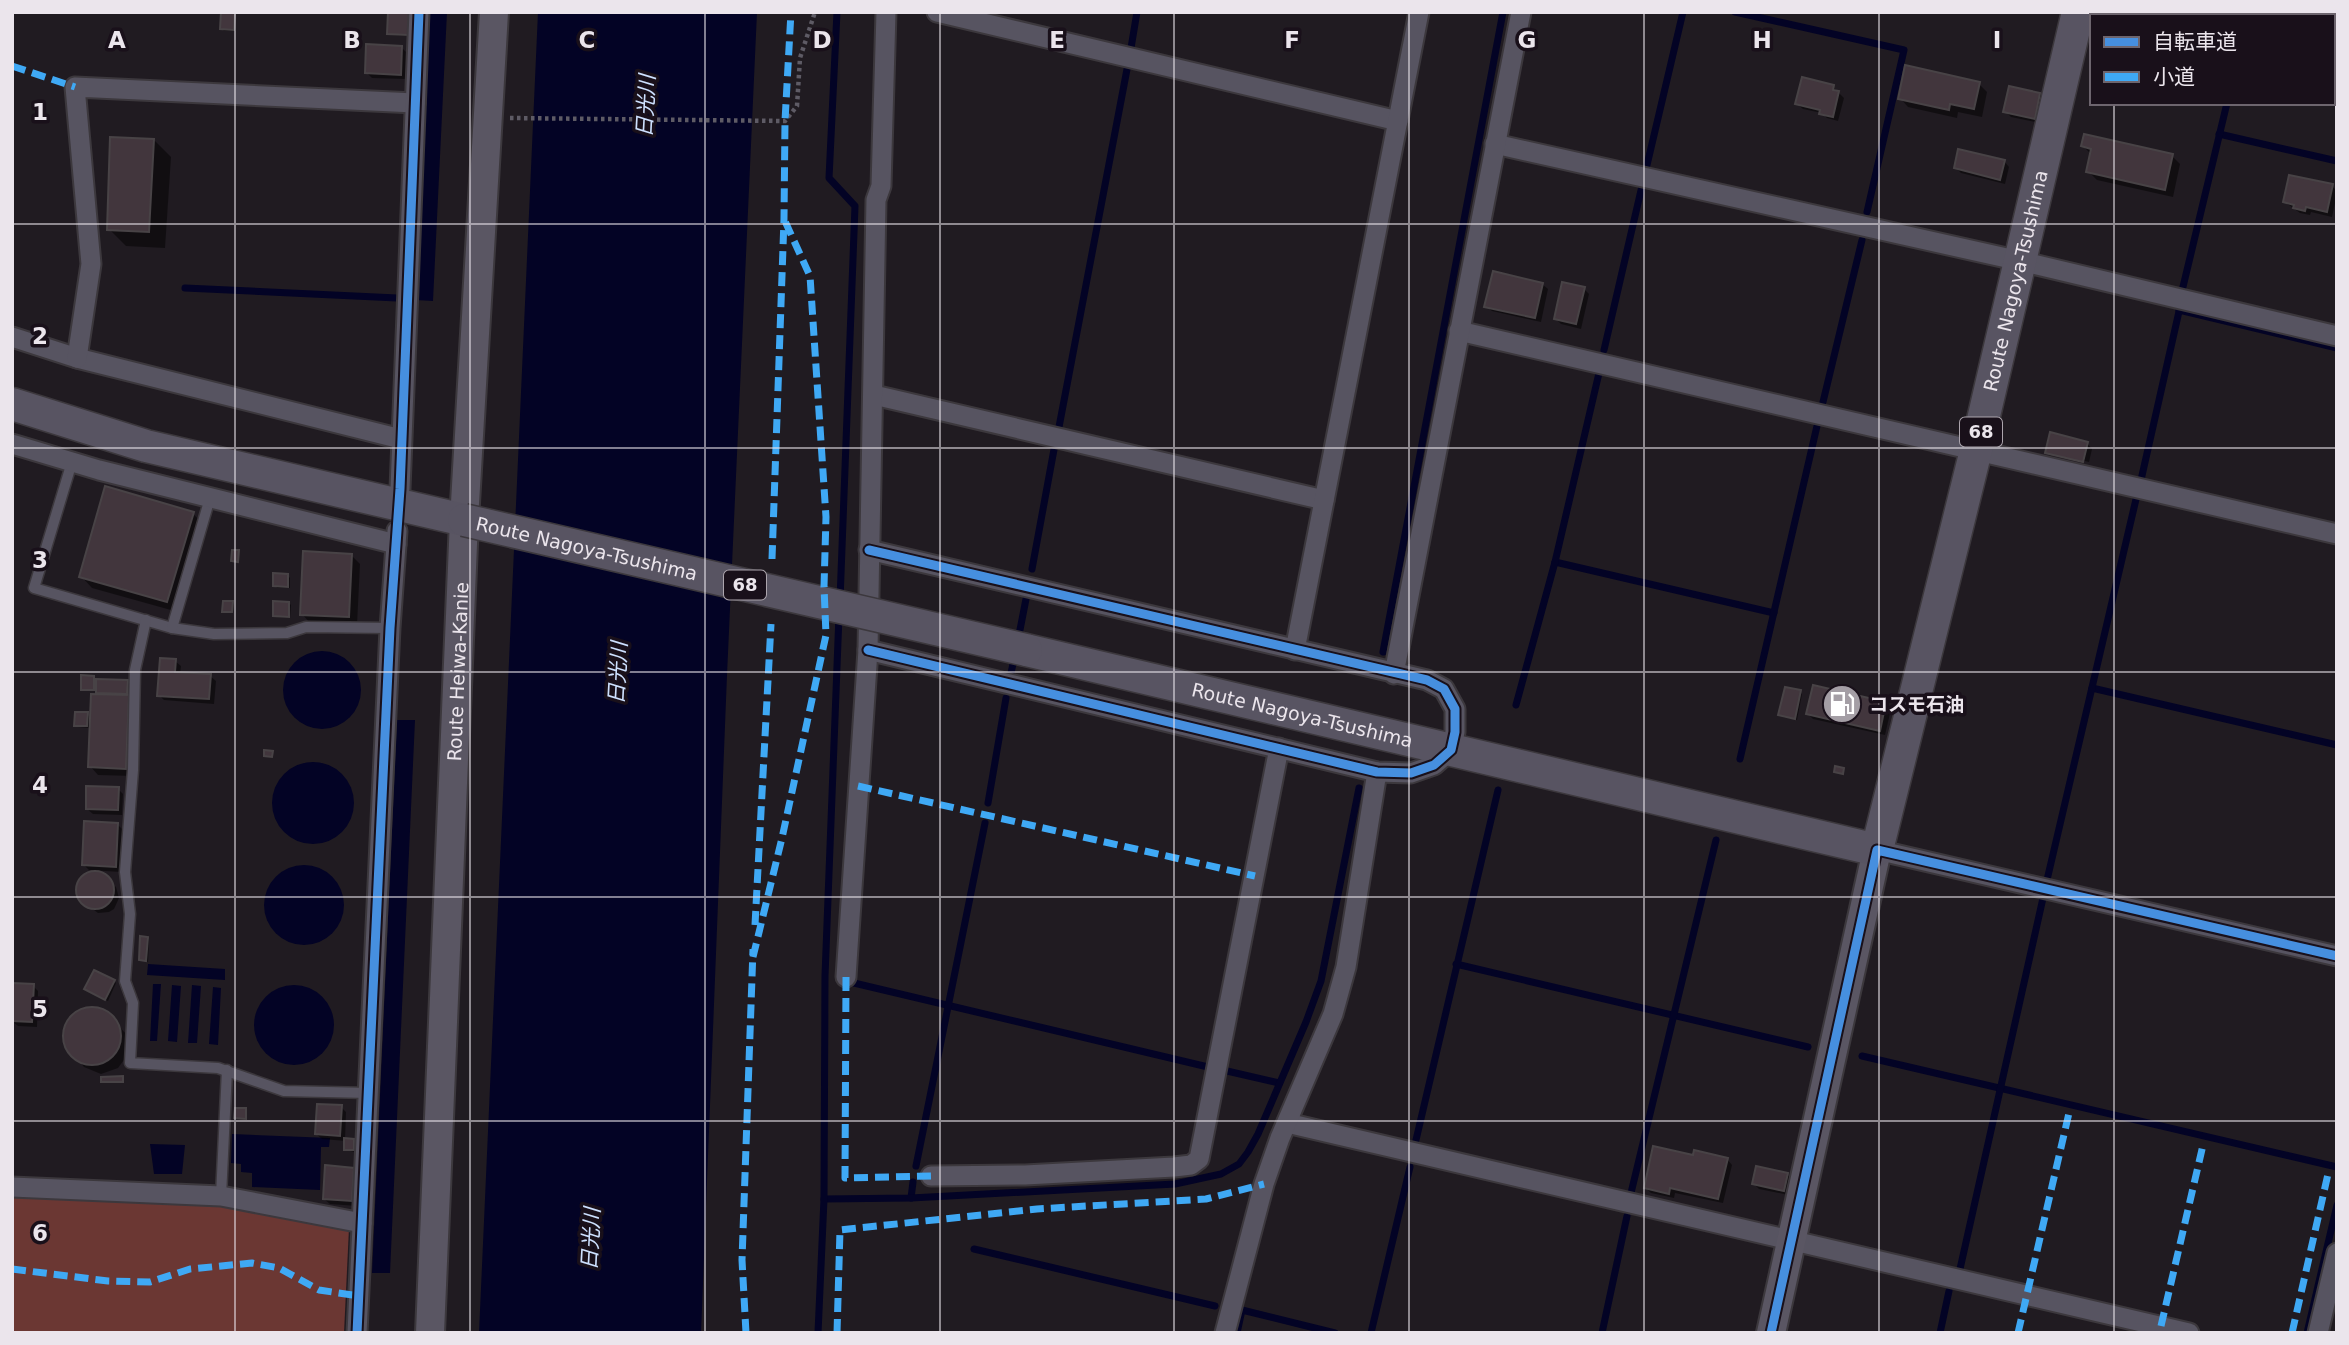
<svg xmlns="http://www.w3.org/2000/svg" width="2349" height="1345" viewBox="0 0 2349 1345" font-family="'DejaVu Sans','Noto Sans JP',sans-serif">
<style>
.forest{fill:#6b3733}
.water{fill:#030325}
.shadow{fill:#0007}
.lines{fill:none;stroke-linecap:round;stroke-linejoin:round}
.stream{stroke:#030325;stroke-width:7}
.building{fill:#42363d;stroke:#484346;stroke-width:2}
.lane-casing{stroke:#3c383d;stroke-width:13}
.street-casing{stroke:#3c383d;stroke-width:23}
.secondary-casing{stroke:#3c383d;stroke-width:32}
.primary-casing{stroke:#3c383d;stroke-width:35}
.path{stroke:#5e5b65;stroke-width:4.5;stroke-dasharray:3.5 3.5;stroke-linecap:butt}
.lane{stroke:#575461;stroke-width:10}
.street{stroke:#575461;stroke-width:19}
.secondary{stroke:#5a5663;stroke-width:28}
.primary{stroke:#585462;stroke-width:32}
.primary-bridge-casing{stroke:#3c383d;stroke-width:35;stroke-linecap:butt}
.primary-bridge{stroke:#585462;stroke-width:32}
.quiet{stroke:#3fa9f5;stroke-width:7;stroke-dasharray:14 7;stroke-linecap:butt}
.cycleway-casing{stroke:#19101a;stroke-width:13}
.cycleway{stroke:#468fdf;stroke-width:9}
.grid{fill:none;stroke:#ebe5ec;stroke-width:2;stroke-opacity:0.55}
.labels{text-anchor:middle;stroke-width:7;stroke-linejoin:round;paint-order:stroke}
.shield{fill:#19101a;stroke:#aca5ad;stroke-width:2}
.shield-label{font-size:18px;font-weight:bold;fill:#ebe5ec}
.street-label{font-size:19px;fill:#ebe5ec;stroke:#19101a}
.poi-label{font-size:19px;font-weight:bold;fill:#ebe5ec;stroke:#19101a;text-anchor:start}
.water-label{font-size:21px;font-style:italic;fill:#cee1ff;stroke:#19101a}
.grid-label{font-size:23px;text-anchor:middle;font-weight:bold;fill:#ebe5ec;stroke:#19101a;stroke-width:7;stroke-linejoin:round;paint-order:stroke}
</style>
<rect width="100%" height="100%" fill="#201b21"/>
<!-- forest -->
<polygon class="forest" points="12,1195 193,1201 349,1228 344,1333 12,1333"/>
<!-- water -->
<g class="water">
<polygon points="430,12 447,12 433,301 416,300"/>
<polygon points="538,12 757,12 727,675 701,1333 479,1333"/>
<circle cx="322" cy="690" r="39"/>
<polygon points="397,720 415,720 390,1273 372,1273"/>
<circle cx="313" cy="803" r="41"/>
<circle cx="304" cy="905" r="40"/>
<polygon points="148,964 225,969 225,980 147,975"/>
<polygon points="153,984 161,984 157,1041 150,1041"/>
<polygon points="172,985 181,986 177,1042 168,1041"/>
<polygon points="192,985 201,986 197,1043 188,1043"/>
<circle cx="294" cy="1025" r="40"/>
<polygon points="213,987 221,988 218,1045 209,1044"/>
<polygon points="232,1134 330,1138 329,1147 321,1147 320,1190 252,1187 252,1173 241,1172 241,1164 231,1163"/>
<polygon points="150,1144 185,1145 182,1174 154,1174"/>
</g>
<!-- shadow -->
<g class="shadow">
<polygon points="222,12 236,12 236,31 224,31 222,29"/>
<polygon points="408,15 410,17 410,36 391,35 389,33"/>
<polygon points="402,48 407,53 406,79 372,78 367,73"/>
<polygon points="1979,84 1987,92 1982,117 1958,112 1957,118 1908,107 1900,98"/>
<polygon points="1833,87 1844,98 1838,121 1827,118 1822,113 1803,109 1797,104"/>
<polygon points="2039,94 2045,100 2040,123 2011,117 2005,111"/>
<polygon points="154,140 171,157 165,248 126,246 109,229"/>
<polygon points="2083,146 2172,156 2180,164 2173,197 2097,180 2088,171 2092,155"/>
<polygon points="2004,161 2009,167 2005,184 1961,173 1956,168"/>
<polygon points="2332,186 2337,191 2337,194 2332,217 2311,212 2310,215 2300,213 2285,202"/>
<polygon points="1542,284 1548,289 1541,322 1492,311 1486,306"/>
<polygon points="1584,289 1589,294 1581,329 1561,324 1556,319"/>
<polygon points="2087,443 2092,449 2089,462 2050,453 2050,456 2088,467 2052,458 2047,452"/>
<polygon points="193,514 205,525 178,612 92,588 81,576"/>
<polygon points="351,555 360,564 357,625 310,623 302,614"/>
<polygon points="288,576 290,578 290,588 277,588 275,585"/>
<polygon points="289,603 291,605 290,618 277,617 274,615"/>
<polygon points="175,661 181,666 180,674 210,676 216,681 214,704 164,700 159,695"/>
<polygon points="93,677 96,681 127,682 129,684 129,697 137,705 134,776 98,775 90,766 91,728 78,727 76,725 87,714 92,719 102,696 97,691 85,691 83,689"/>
<polygon points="1800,692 1802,694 1797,720 1783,717 1780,714"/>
<polygon points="1885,704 1891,709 1885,735 1813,719 1808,714"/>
<polygon points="118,789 123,794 122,815 93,814 87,809"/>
<polygon points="118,825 123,830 121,872 89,870 83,864"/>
<polygon points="90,874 101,874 116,887 119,898 114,909 109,912 98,913 82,901 78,890 82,880"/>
<polygon points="147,938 149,940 148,962 141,959"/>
<polygon points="114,981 116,983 108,1001 89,991"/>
<polygon points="33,986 38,991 37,1027 18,1026 12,1021"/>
<polygon points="88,1009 106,1012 127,1035 129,1053 118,1068 101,1074 84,1067 65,1043 67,1024 72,1017"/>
<polygon points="122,1078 124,1083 105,1083 103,1081"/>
<polygon points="341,1107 346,1112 345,1140 356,1142 355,1152 346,1150 346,1141 322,1139 316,1134"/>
<polygon points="1694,1157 1727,1159 1732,1165 1723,1203 1675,1193 1674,1198 1651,1193 1646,1188"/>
<polygon points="353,1169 359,1175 357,1206 330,1204 324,1199"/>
<polygon points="1787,1174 1792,1180 1789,1195 1759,1189 1754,1184"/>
</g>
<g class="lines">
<!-- stream -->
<g class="stream">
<polyline points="837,12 829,178 855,206 840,600"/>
<polyline points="1735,12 1904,50 1867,212"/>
<polyline points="2247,16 2248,12"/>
<polyline points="1131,48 1137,12"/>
<polyline points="2219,134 2337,161"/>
<polyline points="1647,165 1683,12"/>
<polyline points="185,288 397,298"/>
<polyline points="2182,291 2227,103"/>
<polyline points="2179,310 2337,348"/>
<polyline points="1604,350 1642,186"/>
<polyline points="1823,402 1862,240"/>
<polyline points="1059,427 1128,64"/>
<polyline points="2141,480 2180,307"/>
<polyline points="1555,562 1774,613"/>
<polyline points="1032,569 1055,444"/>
<polyline points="1018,640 1026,599"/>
<polyline points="1383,652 1503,12"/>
<polyline points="1011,673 1015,655"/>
<polyline points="2092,688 2337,745"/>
<polyline points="1516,705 1555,562 1599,373"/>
<polyline points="1740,759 1817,426"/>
<polyline points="988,803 1006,698"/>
<polyline points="2047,880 2137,495"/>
<polyline points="1456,964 1808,1047"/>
<polyline points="854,983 1208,1067"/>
<polyline points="1862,1056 2337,1167"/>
<polyline points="1227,1071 1279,1083"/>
<polyline points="1416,1140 1498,790"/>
<polyline points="916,1166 985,823"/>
<polyline points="1631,1193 1716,840"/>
<polyline points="911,1198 913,1182"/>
<polyline points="824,1199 911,1198 1175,1184 1221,1174 1239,1164 1248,1152 1258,1134 1306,1022 1321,981 1359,788"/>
<polyline points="974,1249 1215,1306"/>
<polyline points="1960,1269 2043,898"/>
<polyline points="818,1333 824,1199 825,976 839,615"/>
<polyline points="1237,1333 1242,1310 1335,1333"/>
<polyline points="1371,1333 1410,1167"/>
<polyline points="1602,1333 1627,1216"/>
<polyline points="1940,1333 1949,1291"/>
<polyline points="2307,1333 2337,1205"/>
</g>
</g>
<!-- building -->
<g class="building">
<polygon points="221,12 235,12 234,30 220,29"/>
<polygon points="388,12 409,13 408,35 387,34"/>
<polygon points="366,44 402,46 401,75 365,73"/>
<polygon points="1905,65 1980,82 1974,109 1950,104 1949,110 1898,99"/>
<polygon points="1802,77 1834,85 1833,90 1839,91 1833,117 1819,114 1820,110 1795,104"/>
<polygon points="2009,86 2040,93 2035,119 2003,112"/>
<polygon points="2084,134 2173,154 2165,190 2086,172 2091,149 2081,146"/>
<polygon points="110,137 154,139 149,232 107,230"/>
<polygon points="1958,149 2005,160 2000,180 1954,168"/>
<polygon points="2289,175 2333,184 2327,212 2306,207 2305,211 2293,208 2294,205 2283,202"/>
<polygon points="1493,271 1543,283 1535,318 1484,307"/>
<polygon points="1562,282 1585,287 1576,324 1554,319"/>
<polygon points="2050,432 2088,442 2083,462 2045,453"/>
<polygon points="105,486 194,512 167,602 79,577"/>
<polygon points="232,550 239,550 238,562 231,561"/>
<polygon points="303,551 352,554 349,617 300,615"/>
<polygon points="273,573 288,574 288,587 273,586"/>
<polygon points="223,601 233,601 232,612 222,612"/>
<polygon points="273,601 289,602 289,617 273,616"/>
<polygon points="160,658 176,659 175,672 211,674 209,699 157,696"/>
<polygon points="81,675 94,676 94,690 81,690"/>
<polygon points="96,679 128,680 127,694 96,693"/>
<polygon points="1813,685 1886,702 1880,731 1806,714"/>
<polygon points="1785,687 1801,690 1795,719 1778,715"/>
<polygon points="91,694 129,695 126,769 88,767"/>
<polygon points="75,712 88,712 87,726 74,726"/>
<polygon points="264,750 273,751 272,757 264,756"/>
<polygon points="1835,766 1844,768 1843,774 1834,772"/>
<polygon points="86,786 119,787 118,810 86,809"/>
<polygon points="84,821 118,823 116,867 82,865"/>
<circle cx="95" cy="890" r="19"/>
<polygon points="140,936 148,937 146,961 139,960"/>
<polygon points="94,970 115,980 105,1000 84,989"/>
<polygon points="12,983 34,984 32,1022 12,1021"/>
<circle cx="92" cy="1036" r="29"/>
<polygon points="123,1076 123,1082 101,1082 101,1077"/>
<polygon points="317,1104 342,1105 340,1136 315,1134"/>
<polygon points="235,1108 246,1108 246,1119 234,1118"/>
<polygon points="344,1138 354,1139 354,1150 344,1150"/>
<polygon points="1653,1146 1693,1155 1694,1150 1728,1158 1718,1199 1670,1188 1669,1194 1644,1188"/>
<polygon points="325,1165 354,1168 352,1201 323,1199"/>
<polygon points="1756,1166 1788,1173 1784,1191 1752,1184"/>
</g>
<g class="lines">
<!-- lane casing -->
<g class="lane-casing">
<g id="lane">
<polyline points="72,462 34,588 172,628 214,634 287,633 306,627 390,628"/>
<polyline points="146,620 135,670 133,770 125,872 130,914 125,981 133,1003 130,1063 218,1068 284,1091 369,1093"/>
<polyline points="172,628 210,498"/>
<polyline points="221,1196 227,1070"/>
</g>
</g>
<!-- street casing -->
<g class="street-casing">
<g id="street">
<polyline points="937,12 1398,121"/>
<polyline points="1495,144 2020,261 2337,336"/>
<polyline points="1459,331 2337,534"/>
<polyline points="12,337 77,358 401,439"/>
<polyline points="77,358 91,264 75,87 415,103"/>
<polyline points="874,395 1324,500"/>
<polyline points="12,444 99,470 396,544"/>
<polyline points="400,489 419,12"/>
<polyline points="868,650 1377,772 1411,773 1434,765 1451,750 1455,732 1455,709 1444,689 1427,680 869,550"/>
<polyline points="1295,650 1419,12"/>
<polyline points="1394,674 1521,12"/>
<polyline points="1877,850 2337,956"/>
<polyline points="846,977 868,650 876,200 881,186 886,12"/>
<polyline points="1287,1123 2189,1333"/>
<polyline points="931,1176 1025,1175 1174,1167 1191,1165 1199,1159 1279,748"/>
<polyline points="12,1187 221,1196 362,1223"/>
<polyline points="357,1333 390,628 397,531"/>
<polyline points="1225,1333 1264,1184 1280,1138 1333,1014 1346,967 1377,772"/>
<polyline points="2318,1333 2337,1253"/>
</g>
</g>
<!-- secondary casing -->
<g class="secondary-casing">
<g id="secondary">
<path id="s1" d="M430,1333l34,-813 30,-508"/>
<polyline points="1771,1333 1877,850"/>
</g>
</g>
<!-- primary casing -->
<g class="primary-casing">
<g id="primary">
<polyline points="12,404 146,446 464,520"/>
<path id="s2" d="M1026,650l851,200 99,-400 102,-438"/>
</g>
</g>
<!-- path -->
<polyline class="path" points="510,118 785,121 797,106 800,58 815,12"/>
<!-- lane -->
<use href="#lane" class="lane"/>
<!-- street -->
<use href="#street" class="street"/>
<!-- secondary -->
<use href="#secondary" class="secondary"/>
<!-- primary -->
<use href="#primary" class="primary"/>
<!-- primary-bridge casing -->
<g class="primary-bridge-casing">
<g id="primary-bridge">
<path id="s3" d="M464,520l562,130"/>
</g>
</g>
<!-- primary-bridge -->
<use href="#primary-bridge" class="primary-bridge"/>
<!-- quiet -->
<g class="quiet">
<polyline points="12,66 75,87"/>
<polyline points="772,559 784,219 785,121 791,12"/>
<polyline points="858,786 1255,876"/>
<polyline points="755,925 771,624"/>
<polyline points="753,957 782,838 826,635 824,587 826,517 810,276 784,219"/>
<polyline points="846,977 845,1178 931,1176"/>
<polyline points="12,1269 108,1281 150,1282 190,1269 252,1263 279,1268 319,1290 359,1296"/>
<polyline points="2161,1326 2203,1145"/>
<polyline points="746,1333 742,1260 753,949"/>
<polyline points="837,1333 840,1230 1037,1209 1206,1199 1264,1184"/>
<polyline points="2018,1333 2069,1113"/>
<polyline points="2292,1333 2328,1174"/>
</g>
<!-- cycleway casing -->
<g class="cycleway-casing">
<g id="cycleway">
<polyline points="868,650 1377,772 1411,773 1434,765 1451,750 1455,732 1455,709 1444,689 1427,680 869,550"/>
<polyline points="357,1333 390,628 400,489 419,12"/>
<polyline points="1771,1333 1877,850 2337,956"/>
</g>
</g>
<!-- cycleway -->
<use href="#cycleway" class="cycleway"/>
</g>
<!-- grid -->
<path class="grid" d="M235,12v1321M470,12v1321M705,12v1321M940,12v1321M1174,12v1321M1409,12v1321M1644,12v1321M1879,12v1321M2114,12v4M2114,103v1230M12,224h2325M12,448h2325M12,672h2325M12,897h2325M12,1121h2325"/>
<!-- icons -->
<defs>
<g id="fuel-disc" transform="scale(2.0125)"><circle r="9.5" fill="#a49ea5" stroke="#19101a"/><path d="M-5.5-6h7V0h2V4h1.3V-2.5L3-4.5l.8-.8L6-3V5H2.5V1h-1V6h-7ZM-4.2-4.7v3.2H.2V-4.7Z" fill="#fff"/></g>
</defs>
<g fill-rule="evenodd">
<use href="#fuel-disc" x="1842" y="704"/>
</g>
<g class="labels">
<!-- shield labels -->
<g class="shield">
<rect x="1960" y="417.5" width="42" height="29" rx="5"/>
<rect x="724" y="570.5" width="42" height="29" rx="5"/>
</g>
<g class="shield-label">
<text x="1981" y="438">68</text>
<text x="745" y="591">68</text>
</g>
<!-- street labels -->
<g class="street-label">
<text dy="7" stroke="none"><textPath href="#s2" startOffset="1460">Route Nagoya-Tsushima</textPath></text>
<text dy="7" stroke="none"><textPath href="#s3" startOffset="126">Route Nagoya-Tsushima</textPath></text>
<text dy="7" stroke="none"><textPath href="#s1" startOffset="662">Route Heiwa-Kanie</textPath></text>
<text dy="7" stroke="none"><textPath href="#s2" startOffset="284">Route Nagoya-Tsushima</textPath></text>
</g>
<!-- poi labels -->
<g class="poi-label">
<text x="1869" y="711">コスモ石油</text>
</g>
<!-- water labels -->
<g class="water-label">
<text transform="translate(646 106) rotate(-87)" y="7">日光川</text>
<text transform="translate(618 673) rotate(-87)" y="7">日光川</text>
<text transform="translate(591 1239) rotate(-87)" y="7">日光川</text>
</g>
</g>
<g class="grid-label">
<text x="117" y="48">A</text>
<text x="352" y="48">B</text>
<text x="587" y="48">C</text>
<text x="822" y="48">D</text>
<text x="1057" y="48">E</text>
<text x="1292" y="48">F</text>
<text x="1527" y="48">G</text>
<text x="1762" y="48">H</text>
<text x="1997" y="48">I</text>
<text x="40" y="120">1</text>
<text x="40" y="344">2</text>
<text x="40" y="568">3</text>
<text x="40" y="793">4</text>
<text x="40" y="1017">5</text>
<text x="40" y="1241">6</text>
</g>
<!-- border -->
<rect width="2349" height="1345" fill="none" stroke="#ebe5ec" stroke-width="28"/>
<!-- legend -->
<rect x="2090" y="14" width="245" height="91" fill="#19101a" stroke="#6d656e" stroke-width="2"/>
<rect x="2104" y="37" width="35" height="10" fill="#468fdf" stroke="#6d656e" stroke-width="2"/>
<text x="2153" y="49" font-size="21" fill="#ebe5ec">自転車道</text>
<rect x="2104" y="72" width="35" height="10" fill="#3fa9f5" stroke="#6d656e" stroke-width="2"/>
<text x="2153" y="84" font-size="21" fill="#ebe5ec">小道</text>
</svg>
